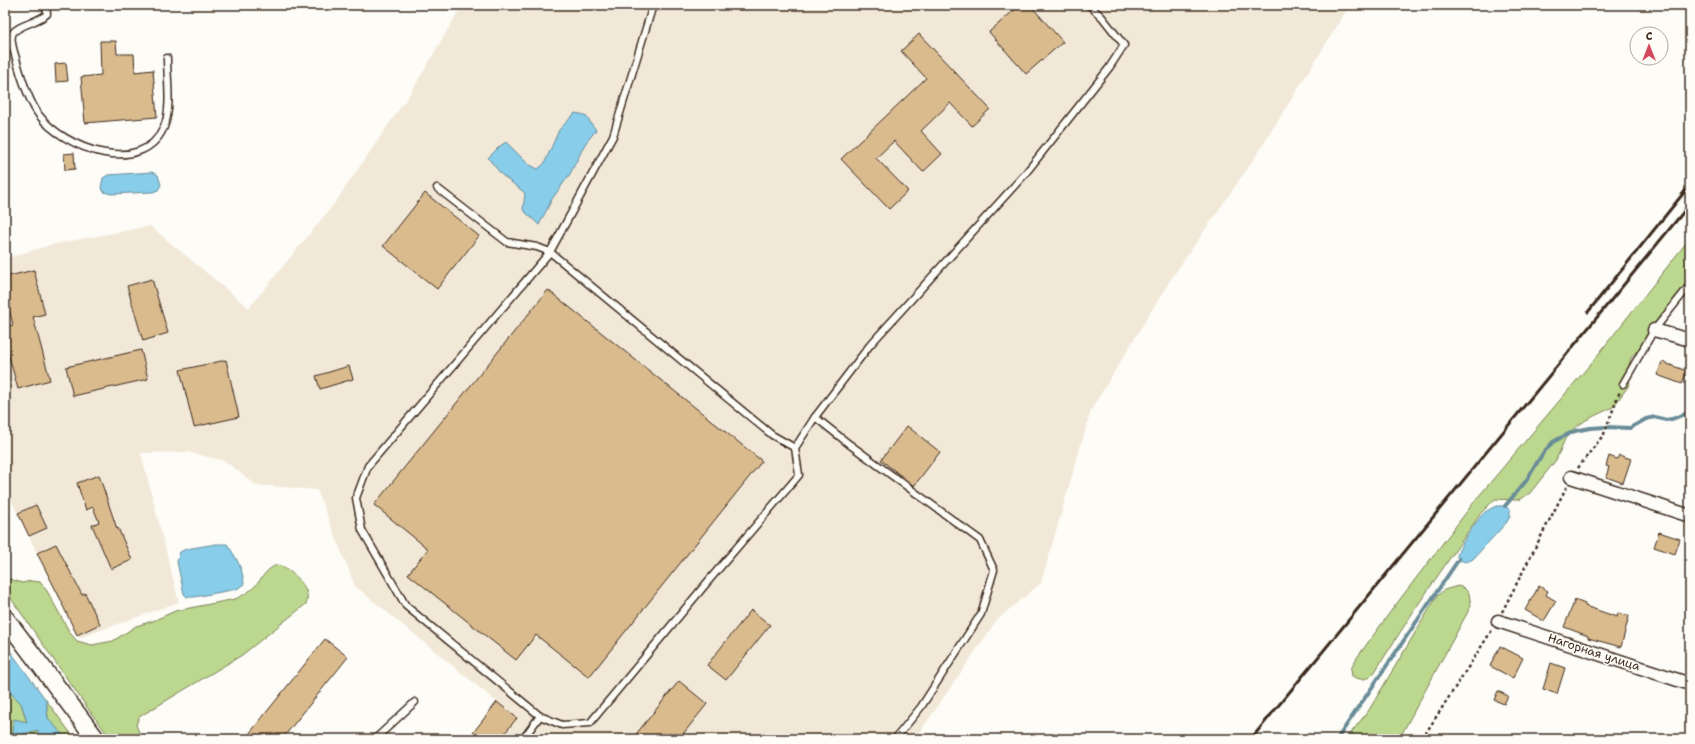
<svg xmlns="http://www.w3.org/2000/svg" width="1695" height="744" viewBox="0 0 1695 744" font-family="'Shantell Sans',sans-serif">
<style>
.built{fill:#f2e8d8}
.green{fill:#bcd78e;stroke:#7c8056}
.water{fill:#88cde9;stroke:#698c98}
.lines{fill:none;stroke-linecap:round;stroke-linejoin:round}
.stream{stroke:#698c98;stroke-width:4}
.building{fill:#dabb8e;stroke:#3b2a1e}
.lane-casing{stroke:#3b2a1e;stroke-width:9}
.street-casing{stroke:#3b2a1e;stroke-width:15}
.secondary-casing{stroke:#3b2a1e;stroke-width:20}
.path{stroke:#3b2a1e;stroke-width:2.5;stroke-dasharray:3 3;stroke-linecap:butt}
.lane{stroke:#fdfcf7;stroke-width:6}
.street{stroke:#fdfcf7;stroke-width:12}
.secondary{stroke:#fdfcf7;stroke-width:17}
.rail{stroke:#3b2a1e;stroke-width:3}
.labels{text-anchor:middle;stroke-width:3;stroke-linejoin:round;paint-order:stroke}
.street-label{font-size:12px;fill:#3b2a1e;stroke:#fdfcf7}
</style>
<rect width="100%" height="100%" fill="#fdfcf7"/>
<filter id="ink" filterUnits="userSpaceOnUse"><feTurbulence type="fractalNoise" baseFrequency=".025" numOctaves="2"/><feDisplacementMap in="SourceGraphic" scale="8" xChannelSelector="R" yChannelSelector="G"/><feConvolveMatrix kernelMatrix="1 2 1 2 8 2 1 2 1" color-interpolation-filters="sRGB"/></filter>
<g filter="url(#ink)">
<!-- built -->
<polygon class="built" points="462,5 1350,5 1256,156 1169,282 1091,410 1041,583 997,620 915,739 470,739 497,702 355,586 317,490 256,485 225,461 187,452 141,453 179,602 79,638 5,488 5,259 50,245 150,226 249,308 334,204 413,89"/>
<!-- green -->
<g class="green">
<path d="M1690,238v47l-59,73 -4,14 3,12 -17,23 -27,13 -15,11 -6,8 -9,21 -26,33 -9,6 -6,1 -20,-1 -14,14 -66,96 -41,64c-6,7 -14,8 -22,3l-1,-7 5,-10 35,-48 87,-114 115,-136z"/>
<path d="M277,565c14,3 36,24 29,39l-64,51 -103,62 -3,8 6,14h-31l-20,-26 -79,-113 -6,-10v-8l4,-3 12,4 9,-2 9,1 7,9 23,42 7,8 15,4 21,-4 23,-15 17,-5 22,-10 60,-12c7,-3 16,-8 21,-14 7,-8 11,-17 21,-20z"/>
<polygon points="1458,586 1464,588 1469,593 1471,606 1399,739 1346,739 1369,710 1437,596 1444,590"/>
<polygon points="5,688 21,703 27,723 14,737 38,730 38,739 5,739"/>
<polygon points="46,700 75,739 66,739 48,718"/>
</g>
<!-- water -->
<g class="water">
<polygon points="575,113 585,115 596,130 585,144 570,174 552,199 539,225 523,210 525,193 502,175 488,158 500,146 506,142 528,164 538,169 544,164 559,130"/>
<polygon points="152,172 158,175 161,185 158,190 153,192 111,194 104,192 101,188 103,178 108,175"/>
<path d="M1496,506h9l5,4v6l-3,6 -34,37c-7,4 -10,4 -16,-2 -1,-7 21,-39 28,-45 3,-2 7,-4 11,-6z"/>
<path d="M216,544h11c9,13 16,25 17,40l-7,5 -43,8h-7l-3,-3 -7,-32 3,-10 6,-3z"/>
<polygon points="5,644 46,700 48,718 66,739 38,739 38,730 13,737 14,719 27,722 21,703 5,688"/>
</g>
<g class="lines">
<!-- stream -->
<g class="stream">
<polyline points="1505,506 1526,481 1543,453 1553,442 1562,437 1575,431 1590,428 1606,427 1630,428 1646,419 1655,417 1666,420 1672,419 1690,412"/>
<polyline points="1337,739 1459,559"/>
</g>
</g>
<!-- building -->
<g class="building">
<polygon points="1020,5 1030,5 1063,42 1026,74 989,32"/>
<polygon points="919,34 990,109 972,126 950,103 921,131 942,154 923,172 894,141 876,158 908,191 889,209 841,159 926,78 901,51"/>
<polygon points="100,41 116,41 117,54 134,54 135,72 153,70 157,117 85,123 81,77 101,75"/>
<polygon points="66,63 68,81 56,82 55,64"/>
<polygon points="74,153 75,169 65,170 64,154"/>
<polygon points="425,193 479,236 437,289 383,246"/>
<polygon points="34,270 45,314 33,317 50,380 18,389 5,342 5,327 13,325 5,292 5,277"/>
<polygon points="152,279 168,333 143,341 127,286"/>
<polygon points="548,290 762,461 589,677 536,635 516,660 408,574 428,549 374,505"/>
<polygon points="141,350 148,379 73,396 66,367"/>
<polygon points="226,360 239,417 194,427 180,370"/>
<polygon points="1662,362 1687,371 1682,384 1657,375"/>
<polygon points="349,366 353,379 320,389 316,376"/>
<polygon points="907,426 940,452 914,486 881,460"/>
<polygon points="1619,455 1631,459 1623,483 1606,477 1609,467 1606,466 1609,456 1617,459"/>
<polygon points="99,475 117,529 118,528 132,560 111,569 92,525 99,522 93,507 86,510 77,483"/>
<polygon points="36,505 47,528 29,536 18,513"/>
<polygon points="1659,532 1680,539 1675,554 1654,547"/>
<polygon points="56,544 82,595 85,593 100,624 77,635 62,604 63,604 37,553"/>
<polygon points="1539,586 1548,591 1546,595 1556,601 1544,621 1525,610"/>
<polygon points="1575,600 1585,604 1585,606 1617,617 1618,613 1629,616 1621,647 1588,638 1588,636 1564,627"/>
<polygon points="751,610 770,625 726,680 707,665"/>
<polygon points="325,639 348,657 282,739 245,739"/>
<polygon points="1500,646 1523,658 1513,678 1490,666"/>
<polygon points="1551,663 1565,668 1557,694 1543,689"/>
<polygon points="679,681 707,704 679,739 632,739"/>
<polygon points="1498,691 1508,696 1504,704 1494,700"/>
<polygon points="497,702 517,718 500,739 479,739 472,734"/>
</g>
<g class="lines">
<!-- lane casing -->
<g class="lane-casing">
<g id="lane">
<path d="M46,5l1,9c-8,8 -33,12 -35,21 -2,8 3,19 5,27 4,14 13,41 22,53 24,33 103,63 125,12 8,-19 3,-49 3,-69"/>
<polyline points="437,188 507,242 537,247 550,252 772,435 795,448"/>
<polyline points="1623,384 1654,330 1690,285"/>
<polyline points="815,417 849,444 980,540 994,570 981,614 921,707 895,739"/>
<polyline points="540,716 562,725 590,723 710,579 799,475 795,448 815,417 870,345 1025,174 1109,68 1124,45 1102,17 1089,5"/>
<polyline points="375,739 415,702"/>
<polyline points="523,739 540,716 406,606 362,530 356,498 368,466 550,252 613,136 653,5"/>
</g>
</g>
<!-- street casing -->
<g class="street-casing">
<g id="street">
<polyline points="1654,330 1690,340"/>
<polyline points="1571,477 1690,516"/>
<polyline points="1498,621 1690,684"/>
</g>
</g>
<!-- secondary casing -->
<g class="secondary-casing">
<polyline id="secondary" points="5,618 96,739"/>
</g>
<!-- path -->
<g class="path">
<polyline points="1578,468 1604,434 1620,391"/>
<polyline points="1502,612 1567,486"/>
<polyline points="1422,739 1492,630"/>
</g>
<!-- lane -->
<use href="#lane" class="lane"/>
<!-- street -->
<use href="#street" class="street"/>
<!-- secondary -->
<use href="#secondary" class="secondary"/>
<!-- rail -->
<g class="rail">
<polyline points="1588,312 1690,185"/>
<polyline points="1251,739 1690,204"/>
</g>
</g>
</g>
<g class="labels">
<!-- street labels -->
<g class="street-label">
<text transform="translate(1594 652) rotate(18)" y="4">Нагорная улица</text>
</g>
</g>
<!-- margin -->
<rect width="1695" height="744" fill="none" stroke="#fdfcf7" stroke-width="20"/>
<rect x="10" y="10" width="1675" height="724" fill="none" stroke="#3b2a1e" stroke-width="1.5" filter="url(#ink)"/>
<!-- north arrow -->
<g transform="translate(1649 46)"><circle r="19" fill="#fdfcf7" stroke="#afa8a0"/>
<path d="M0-3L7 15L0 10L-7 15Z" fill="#d1495b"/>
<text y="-6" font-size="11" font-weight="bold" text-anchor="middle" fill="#3b2a1e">С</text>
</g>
</svg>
